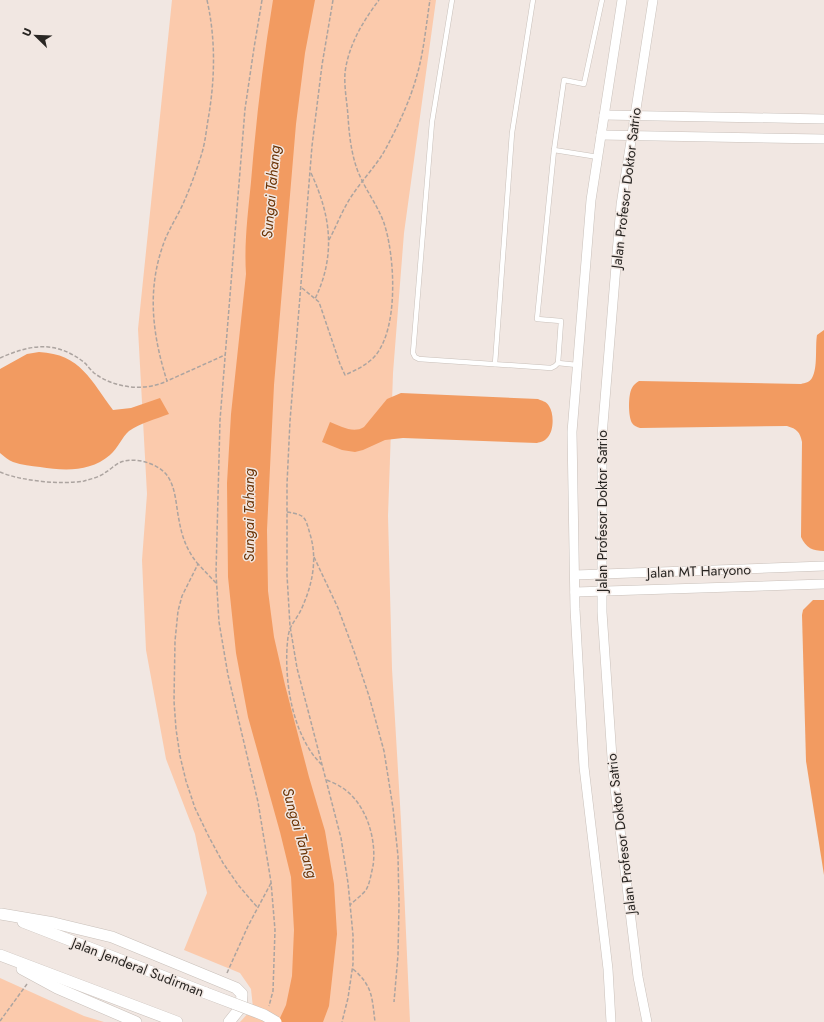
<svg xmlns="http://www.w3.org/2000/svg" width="824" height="1022" viewBox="0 0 824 1022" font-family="Jost,sans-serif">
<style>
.green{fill:#fbcaac}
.water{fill:#f29b61}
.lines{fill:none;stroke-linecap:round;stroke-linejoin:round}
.service-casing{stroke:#c9c0ba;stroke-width:5.5}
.minor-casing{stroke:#c9c0ba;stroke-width:10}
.tertiary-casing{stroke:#c9c0ba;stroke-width:12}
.path{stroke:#aca4a0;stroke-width:1.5;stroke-dasharray:4 2;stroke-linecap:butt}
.service{stroke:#fff;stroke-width:4.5}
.minor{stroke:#fff;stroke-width:9}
.tertiary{stroke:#fff;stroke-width:11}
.tertiary-bridge-casing{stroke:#c9c0ba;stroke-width:12;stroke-linecap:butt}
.tertiary-bridge{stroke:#fff;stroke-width:11}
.labels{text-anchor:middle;stroke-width:3;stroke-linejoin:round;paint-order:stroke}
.street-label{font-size:14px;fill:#292623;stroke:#f1e7e2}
.water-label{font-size:15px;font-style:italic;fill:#693204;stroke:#f1e7e2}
</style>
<rect width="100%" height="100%" fill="#f1e7e2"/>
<!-- green -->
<g class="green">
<polygon points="172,0 436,0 404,233 393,373 388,516 392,669 401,821 410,1022 240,1022 253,1008 251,989 240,973 184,950 207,893 195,834 166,759 146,650 142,560 147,494 138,329"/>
<polygon points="0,978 84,1016 104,1022 0,1022"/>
</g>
<!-- water -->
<g class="water">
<path d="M273,0h42l-10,53 -9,71 -22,261 -7,145 1,61 6,46 11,48 24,92 16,54 9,53 3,50 -8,72 -6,16h-48l5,-4 6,-13 6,-29 2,-46 -3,-53 -11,-45 -32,-115 -12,-64 -8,-76 -1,-94 4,-69 15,-140c-2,-31 2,-61 5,-92 5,-61 12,-122 22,-182z"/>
<path d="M824,330v221c-11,0 -18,-3 -23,-14l1,-95c-2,-10 -5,-13 -15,-16l-147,2c-3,-1 -6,-2 -8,-5 -4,-6 -4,-29 0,-35 1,-3 4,-5 7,-7l162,3c4,-1 9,-2 11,-6 6,-10 3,-31 5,-43z"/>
<path d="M39,352c42,2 52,29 74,58l18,-2 29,-10 9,16c-13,5 -29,9 -40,17 -7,6 -11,17 -19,24 -20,17 -45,16 -70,12 -9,-1 -18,-2 -27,-5 -5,-2 -9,-6 -13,-9v-84l27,-15z"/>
<path d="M401,393l137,6c4,2 8,2 11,7 5,7 5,24 -1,31 -3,4 -7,5 -11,6l-134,-5 -18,2 -22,10 -8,2 -13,-2 -20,-8 8,-20c11,4 23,12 34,5l23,-28z"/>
<polygon points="813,600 824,600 824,875 806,761 802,615 803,610"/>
</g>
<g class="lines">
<!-- service casing -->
<g class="service-casing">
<g id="service">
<polyline points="452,0 432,122 413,353 415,357 419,359 551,368 555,366 558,363 561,321 537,319 554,150 564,80 584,84 602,0"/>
<polyline points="554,150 598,157"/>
<polyline points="558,363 577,365"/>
<polyline points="495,364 512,133 533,0"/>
</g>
</g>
<!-- minor casing -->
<g class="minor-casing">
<g id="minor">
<polyline points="604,115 824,119"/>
<polyline points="601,135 824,139"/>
<polyline points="575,575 824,566"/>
<polyline points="575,592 824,584"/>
<polyline points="611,1022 608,969 584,767 575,609 572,432 591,200 622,0"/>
<polyline points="647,1022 638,977 613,772 602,612 602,436 621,205 653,0"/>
</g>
</g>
<!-- tertiary casing -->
<g class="tertiary-casing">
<g id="tertiary">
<polyline points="1,914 54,923 112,937 236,988 242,994 241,1007 229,1022"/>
<polyline points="23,922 206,993"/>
<polyline points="0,955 177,1022"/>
<polyline points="22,969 57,988 136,1022"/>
</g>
</g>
<!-- path -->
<g class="path">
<path d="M207,0c9,40 8,80 1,120 -2,12 -3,24 -7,36 -5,16 -11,32 -18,48 -7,15 -16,28 -21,44 -15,45 -9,89 5,133l58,-26"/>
<polyline points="262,0 254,48 245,109 220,420 216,573 219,622 228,675 258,802 271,882 275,930 273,991 269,1006"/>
<polyline points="333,0 322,65 312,146 290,421 287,484 287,575 290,626 297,668 341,838 348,883 353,935 353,964 348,998 342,1022"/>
<path d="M311,173c20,43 25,82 4,126"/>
<path d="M329,240c8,-15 14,-32 24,-46 10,-15 23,-28 32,-44 13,-24 25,-49 32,-75 7,-24 9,-50 13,-75"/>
<path d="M302,288l17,14 21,62 5,11c11,-5 22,-10 30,-19 24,-28 20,-100 9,-133 -7,-19 -20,-35 -27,-54 -6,-17 -8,-36 -9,-53 -1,-14 -4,-29 -3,-43 3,-27 18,-52 34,-73"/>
<path d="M0,358c18,-8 39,-15 59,-9 10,3 19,8 27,15 2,3 5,6 8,9 20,15 50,19 73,8"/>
<path d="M0,472c21,9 61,13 84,9 7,-2 16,-4 22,-9 5,-3 10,-8 15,-10 15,-5 35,1 45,12 10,12 10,32 13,46 3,17 8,31 19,44"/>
<path d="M287,512c19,3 18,5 23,22 8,26 2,52 -9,76 -6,12 -11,14 -13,27 -5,41 4,99 34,128"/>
<polyline points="314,557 338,608 355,654 369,696 384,751 393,808 398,856 399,905 398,955 394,1002"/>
<polyline points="216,583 198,564 182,596 178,611 175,641 174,701 176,729 180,756 186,781 195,808 208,835 223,863 239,886 258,908"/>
<path d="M327,780c4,2 10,4 14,7 25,15 36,52 32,79 -2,8 -3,17 -7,24 -4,5 -11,10 -16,15"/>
<path d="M353,969c20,17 19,29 22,53"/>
<polyline points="227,973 248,926 271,883"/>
<polyline points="0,1021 27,984"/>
</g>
<!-- service -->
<use href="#service" class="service"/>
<!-- minor -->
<use href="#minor" class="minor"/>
<!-- tertiary -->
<use href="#tertiary" class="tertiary"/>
<!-- tertiary-bridge casing -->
<g class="tertiary-bridge-casing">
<polyline id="tertiary-bridge" points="206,993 264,1015 276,1022"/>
</g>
<!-- tertiary-bridge -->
<use href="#tertiary-bridge" class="tertiary-bridge"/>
</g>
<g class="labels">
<!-- street labels -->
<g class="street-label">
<text transform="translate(626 188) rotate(-83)" y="5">Jalan Profesor Doktor Satrio</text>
<text transform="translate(602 511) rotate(-90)" y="5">Jalan Profesor Doktor Satrio</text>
<text transform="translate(699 571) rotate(-2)" y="5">Jalan MT Haryono</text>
<text transform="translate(621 834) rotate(-97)" y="5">Jalan Profesor Doktor Satrio</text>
<text transform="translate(138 967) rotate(21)" y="5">Jalan Jenderal Sudirman</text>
</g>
<!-- water labels -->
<g class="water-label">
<text transform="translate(271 192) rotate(-85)" y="5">Sungai Tahang</text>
<text transform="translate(249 515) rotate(-90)" y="5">Sungai Tahang</text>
<text transform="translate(300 833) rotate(74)" y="5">Sungai Tahang</text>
</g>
</g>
<!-- north arrow -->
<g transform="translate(36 36) rotate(293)" stroke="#f1e7e2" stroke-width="3" paint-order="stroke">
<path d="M0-3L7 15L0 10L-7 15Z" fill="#292623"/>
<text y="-6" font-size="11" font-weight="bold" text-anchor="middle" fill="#292623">U</text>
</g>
</svg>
